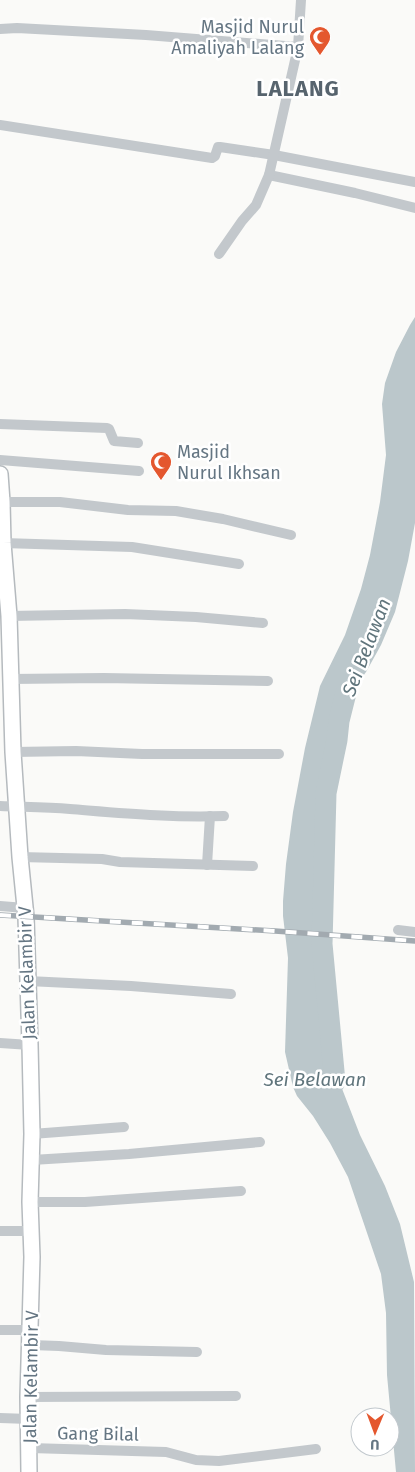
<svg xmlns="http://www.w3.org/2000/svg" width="415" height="1472" viewBox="0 0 415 1472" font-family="'Fira Sans',sans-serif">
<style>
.water{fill:#bbc7cb}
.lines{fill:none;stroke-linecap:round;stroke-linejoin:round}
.river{stroke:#bbc7cb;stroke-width:21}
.primary-casing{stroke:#b5babe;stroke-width:18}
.minor{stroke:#c3c8cc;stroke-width:10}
.primary{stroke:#fff;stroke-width:15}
.rail-casing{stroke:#a2aab0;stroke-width:5.5}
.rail{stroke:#fff;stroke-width:4;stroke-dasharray:11;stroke-linecap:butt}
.labels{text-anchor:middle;stroke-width:5;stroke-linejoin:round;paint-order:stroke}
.poi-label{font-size:18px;fill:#657683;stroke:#fff;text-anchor:end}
.street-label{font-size:18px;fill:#657683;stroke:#fff}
.water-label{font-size:19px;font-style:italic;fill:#60757c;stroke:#fff}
.district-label{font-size:22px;font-weight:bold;letter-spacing:1px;fill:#57646e;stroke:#fff}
</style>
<rect width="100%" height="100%" fill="#fafaf8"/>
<!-- water -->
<polygon class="water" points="415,317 415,523 408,561 395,612 381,645 366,672 348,697 338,723 331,747 326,790 321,859 320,902 323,988 330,1045 341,1086 360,1135 385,1186 400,1224 414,1282 415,1472 396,1472 387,1375 386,1313 381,1274 348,1177 330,1143 313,1116 297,1096 293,1087 285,1052 288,958 283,916 283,901 286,864 293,812 305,748 320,686 345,635 361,589 370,555 380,502 386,455 382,404 385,383 396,352 410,325"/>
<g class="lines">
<!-- river -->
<polyline class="river" points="335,1082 322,944 326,793 337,740 339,721 346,693"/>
<!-- primary casing -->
<g class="primary-casing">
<polyline id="primary" points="0,474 2,502 3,543 9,616 13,752 20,857 26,917 30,1045 32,1134 30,1202 32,1257 28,1397 29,1472"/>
</g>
<!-- minor -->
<g class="minor">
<polyline points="0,29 17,28 146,35 298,47"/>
<polyline points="0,125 212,158 215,156 218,147 220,147 274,155 415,182"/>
<polyline points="269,175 355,193 415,208"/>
<polyline points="219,254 242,221 256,205 269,175 298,47 301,0"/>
<polyline points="0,424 107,428 109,429 114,441 138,443"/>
<polyline points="0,460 139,471"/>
<polyline points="0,502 60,502 128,510 176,511 223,519 291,535"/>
<polyline points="3,543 132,547 239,564"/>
<polyline points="9,616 125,614 196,617 263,623"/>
<polyline points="10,679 104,678 268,681"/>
<polyline points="13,752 76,751 142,754 279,754"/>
<path d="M0,806c23,1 46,1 70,3 51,4 103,9 154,7"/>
<polyline points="20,857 102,859 120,862 253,866"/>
<polyline points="207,865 210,816"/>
<polyline points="0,906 25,908"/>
<polyline points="398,930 415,932"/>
<polyline points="28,981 131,986 231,994"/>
<polyline points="0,1043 30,1045"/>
<polyline points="32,1134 124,1127"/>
<polyline points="32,1160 129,1154 260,1142"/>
<polyline points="30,1202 85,1202 241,1191"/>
<polyline points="0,1231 31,1231"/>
<polyline points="0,1330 31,1330"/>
<polyline points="31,1345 59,1346 106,1350 197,1352"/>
<polyline points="28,1397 236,1396"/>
<polyline points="0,1418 29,1419"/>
<polyline points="30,1448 166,1452 196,1460 219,1461 316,1449"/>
</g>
<!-- primary -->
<use href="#primary" class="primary"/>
<!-- rail casing -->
<g class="rail-casing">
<polyline id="rail" points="0,915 275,931 415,941"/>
</g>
<!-- rail -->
<use href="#rail" class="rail"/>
</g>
<!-- icons -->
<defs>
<g id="mosque-pin" transform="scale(1.125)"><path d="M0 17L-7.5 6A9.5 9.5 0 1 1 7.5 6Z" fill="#e4572e" stroke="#fff"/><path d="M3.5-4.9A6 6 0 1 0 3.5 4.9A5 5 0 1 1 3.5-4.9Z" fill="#fff"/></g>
</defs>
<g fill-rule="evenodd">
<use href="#mosque-pin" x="320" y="37"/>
<use href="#mosque-pin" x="161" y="462"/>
</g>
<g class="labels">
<!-- poi labels -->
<g class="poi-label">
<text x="304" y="33">Masjid Nurul<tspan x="304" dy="21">Amaliyah Lalang</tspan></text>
<text x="177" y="458" text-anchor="start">Masjid<tspan x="177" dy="21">Nurul Ikhsan</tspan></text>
</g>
<!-- street labels -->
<g class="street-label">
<text transform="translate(27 973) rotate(-92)" y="6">Jalan Kelambir V</text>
<text transform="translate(31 1377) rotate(-89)" y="6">Jalan Kelambir V</text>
<text transform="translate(98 1434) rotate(1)" y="6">Gang Bilal</text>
</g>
<!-- water labels -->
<g class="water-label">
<text transform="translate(366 647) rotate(-69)" y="7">Sei Belawan</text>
<text x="315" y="1086">Sei Belawan</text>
</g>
<!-- district labels -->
<g class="district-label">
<text x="298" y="96">LALANG</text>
</g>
</g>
<!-- north arrow -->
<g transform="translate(375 1432) rotate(181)"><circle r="24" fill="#ffffff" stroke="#c1c8cd"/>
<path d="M0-4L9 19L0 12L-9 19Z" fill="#e4572e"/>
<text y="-8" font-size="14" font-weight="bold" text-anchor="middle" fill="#657683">U</text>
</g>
</svg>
